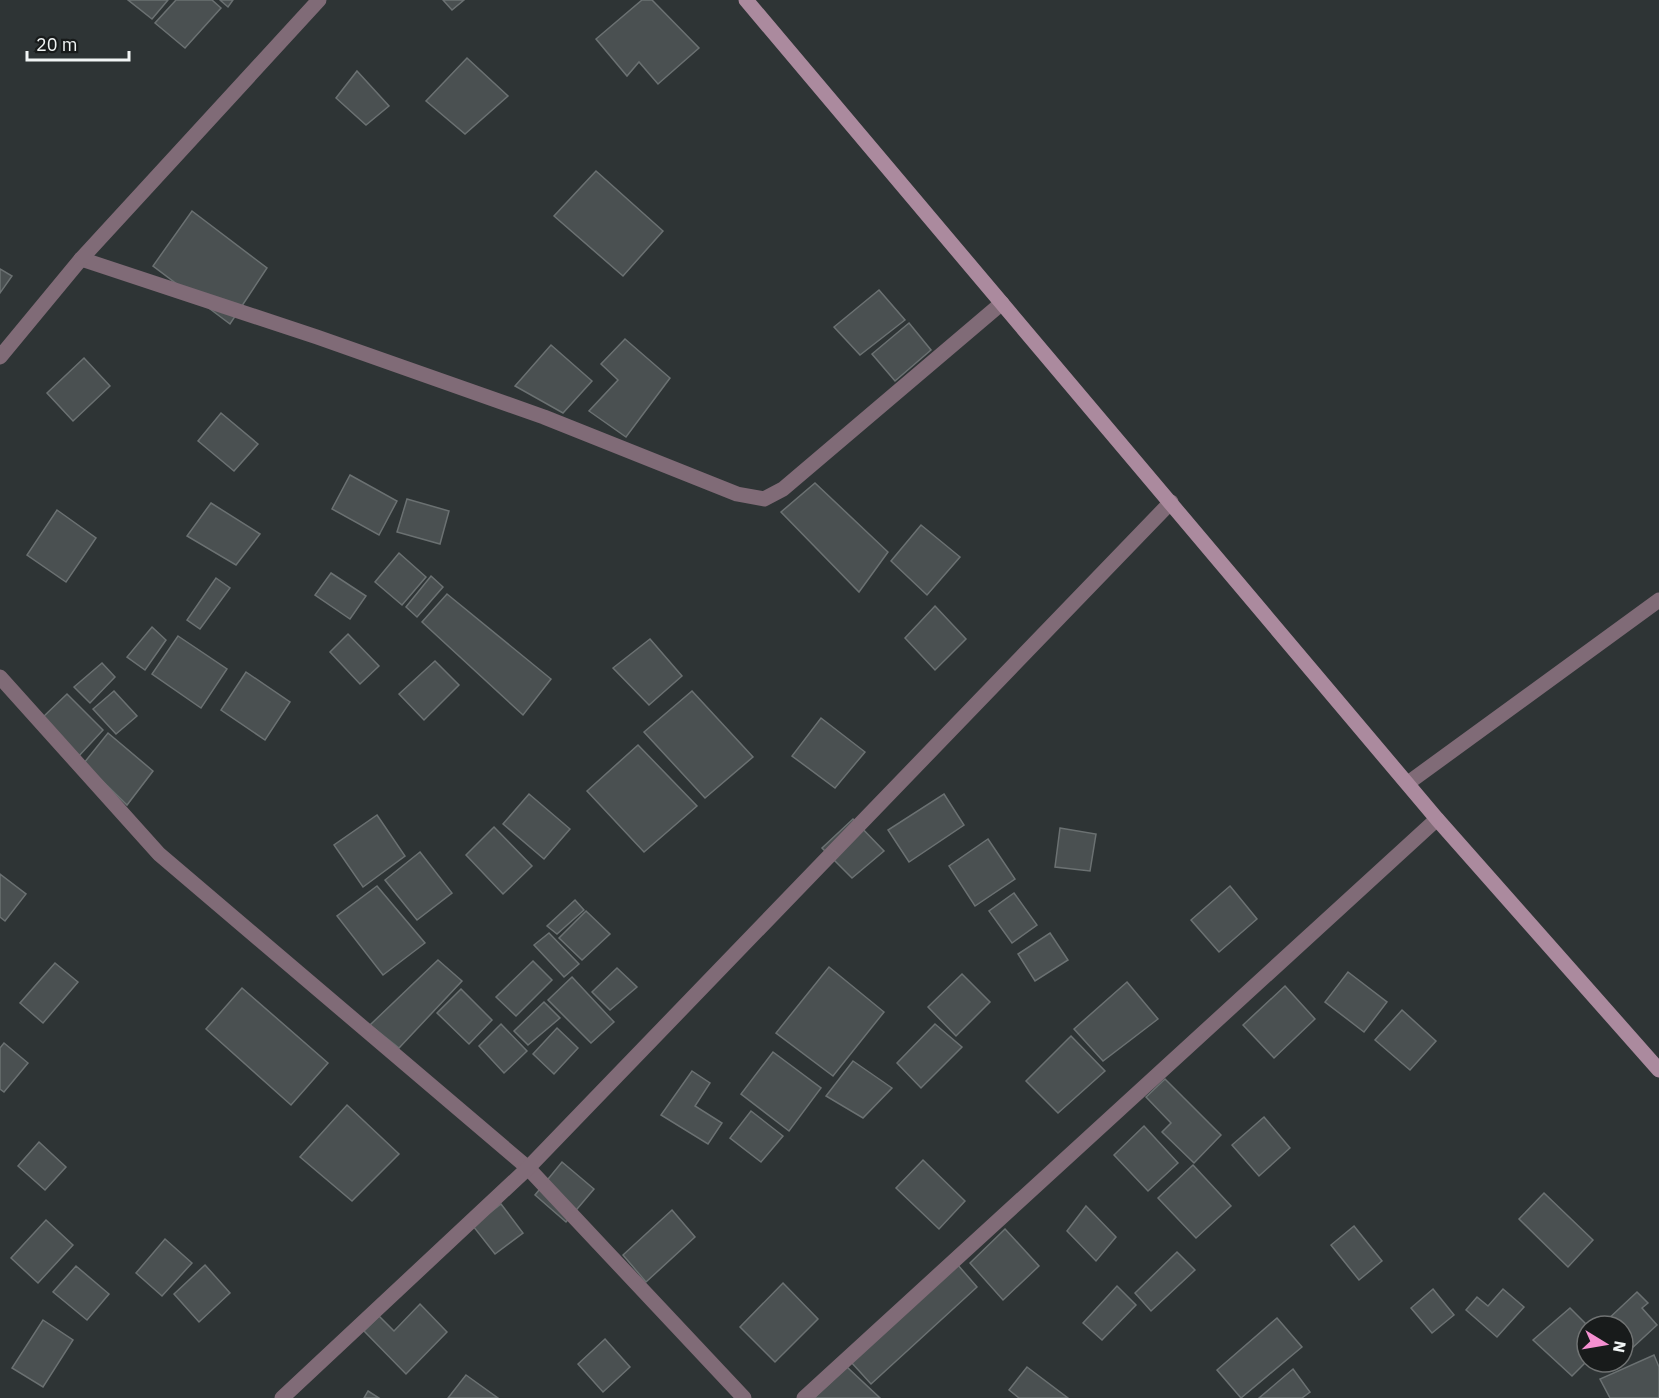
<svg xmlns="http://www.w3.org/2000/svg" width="1659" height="1398" viewBox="0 0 1659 1398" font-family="'IBM Plex Sans',sans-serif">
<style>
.building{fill:#4a5051;stroke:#6b7172;stroke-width:1.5}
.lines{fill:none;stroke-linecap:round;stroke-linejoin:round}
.street{stroke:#806b77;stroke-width:15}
.secondary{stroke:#ab8a9e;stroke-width:15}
</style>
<rect width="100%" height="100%" fill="#2e3435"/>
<!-- building -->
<g class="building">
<polygon points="128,0 168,0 152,19"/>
<polygon points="176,0 212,0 221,8 185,48 155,23"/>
<polygon points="220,0 233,0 228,7"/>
<polygon points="443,0 464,0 452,10"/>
<polygon points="642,0 652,0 699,48 658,84 639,62 627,76 596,39"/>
<polygon points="467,58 508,96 465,134 426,101"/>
<polygon points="357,71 389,106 366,125 336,98"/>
<polygon points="596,171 663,231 623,276 554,216"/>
<polygon points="192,211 267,268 230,324 153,266"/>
<polygon points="0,269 12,276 0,293"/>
<polygon points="879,290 905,320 860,355 834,327"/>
<polygon points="909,323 931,350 895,381 872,354"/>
<polygon points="625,339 670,378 626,437 589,411 618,380 601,364"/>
<polygon points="551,345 592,381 563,413 515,386"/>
<polygon points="84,358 110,386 73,421 47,393"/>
<polygon points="221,413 258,444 234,471 198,441"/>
<polygon points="350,475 397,501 379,535 332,509"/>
<polygon points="815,483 888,552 859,592 781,512"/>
<polygon points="407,499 449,511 440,544 397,532"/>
<polygon points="211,503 260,534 236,565 187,536"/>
<polygon points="57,510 96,538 66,582 27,555"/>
<polygon points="921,525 960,557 927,595 891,561"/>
<polygon points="399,553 426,577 402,605 375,582"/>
<polygon points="331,573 366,596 350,619 315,595"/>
<polygon points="431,576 443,587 417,617 406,607"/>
<polygon points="216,578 230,588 200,629 187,620"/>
<polygon points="447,594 551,679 523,715 422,622"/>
<polygon points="935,606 966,639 935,670 905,638"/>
<polygon points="152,627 166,640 145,670 127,657"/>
<polygon points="348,634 379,666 360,684 330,652"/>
<polygon points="178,636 227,669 201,708 152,674"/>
<polygon points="650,639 682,676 649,705 613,668"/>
<polygon points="435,661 459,685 424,720 399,694"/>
<polygon points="102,663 115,677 90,703 74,687"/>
<polygon points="246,672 290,702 265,740 221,710"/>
<polygon points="114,691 137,716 116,734 93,709"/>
<polygon points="692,691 753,757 705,798 644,732"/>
<polygon points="67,694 103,730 78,757 42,718"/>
<polygon points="821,718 865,752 835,788 792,756"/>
<polygon points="108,733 153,771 127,805 84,763"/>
<polygon points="638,745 697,806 644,852 587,791"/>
<polygon points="529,794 570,829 544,859 503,824"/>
<polygon points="944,794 964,825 909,862 888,830"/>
<polygon points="377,815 405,856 363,887 334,845"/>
<polygon points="853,819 884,851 852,878 822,848"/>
<polygon points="494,827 532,866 503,894 466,855"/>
<polygon points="1060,828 1096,834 1090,871 1055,867"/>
<polygon points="988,839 1015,879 975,906 949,866"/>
<polygon points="420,852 452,893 417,920 385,880"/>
<polygon points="0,874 26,894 5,921 0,917"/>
<polygon points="377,886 425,943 383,975 337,916"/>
<polygon points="1230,886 1257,919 1219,952 1191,920"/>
<polygon points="1014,893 1037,925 1012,943 989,911"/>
<polygon points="575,900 584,910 557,934 547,926"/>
<polygon points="586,911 610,934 582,960 559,938"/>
<polygon points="549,933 579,964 564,977 534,945"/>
<polygon points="1050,933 1068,960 1035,981 1018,954"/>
<polygon points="438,960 462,981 399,1048 370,1025"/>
<polygon points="533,961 552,980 516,1016 496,997"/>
<polygon points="55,963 78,982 43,1023 20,1003"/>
<polygon points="829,967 884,1012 833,1076 776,1033"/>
<polygon points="617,968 637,987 610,1010 592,992"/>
<polygon points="1348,972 1387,1002 1364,1032 1325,1002"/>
<polygon points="962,974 990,1002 956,1036 928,1007"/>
<polygon points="572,977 614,1022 591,1043 548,1000"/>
<polygon points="1127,982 1158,1019 1103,1061 1074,1029"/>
<polygon points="1285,986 1315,1019 1274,1058 1243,1025"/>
<polygon points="242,988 328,1063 291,1105 206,1029"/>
<polygon points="461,989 492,1020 469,1044 437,1013"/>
<polygon points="544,1002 560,1018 528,1045 514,1031"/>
<polygon points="1402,1010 1436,1041 1410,1070 1375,1040"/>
<polygon points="501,1024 527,1051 504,1073 479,1046"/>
<polygon points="935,1024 962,1047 921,1088 897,1063"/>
<polygon points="557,1028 578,1048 554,1074 533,1054"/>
<polygon points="1071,1036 1105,1071 1058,1113 1026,1081"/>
<polygon points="4,1043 28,1063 4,1092 0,1089 0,1048"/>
<polygon points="773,1052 821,1088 789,1131 741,1094"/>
<polygon points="853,1061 892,1088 863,1118 826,1096"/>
<polygon points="692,1071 710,1083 695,1106 722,1123 708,1144 661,1115"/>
<polygon points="1165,1079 1221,1135 1194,1163 1162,1132 1171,1123 1146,1097"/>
<polygon points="347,1105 399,1154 352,1201 300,1157"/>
<polygon points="751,1111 783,1136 761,1162 730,1138"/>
<polygon points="1264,1117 1290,1148 1259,1176 1232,1145"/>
<polygon points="1144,1126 1178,1163 1148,1191 1114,1155"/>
<polygon points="39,1142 66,1167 45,1190 18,1166"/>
<polygon points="923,1160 965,1201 939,1229 896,1188"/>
<polygon points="562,1162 594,1189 566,1222 535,1195"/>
<polygon points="1193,1165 1231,1206 1196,1238 1158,1198"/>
<polygon points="1544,1193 1593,1240 1568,1267 1519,1219"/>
<polygon points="501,1204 523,1233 495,1254 473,1226"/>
<polygon points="1086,1206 1116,1237 1096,1261 1067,1231"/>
<polygon points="672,1210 695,1237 646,1282 623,1255"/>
<polygon points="46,1220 73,1245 38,1283 11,1258"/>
<polygon points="1354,1226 1382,1261 1359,1280 1331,1245"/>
<polygon points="1005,1229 1039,1266 1003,1300 970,1263"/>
<polygon points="165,1239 192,1263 162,1296 136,1273"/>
<polygon points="1177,1252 1195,1270 1151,1311 1135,1293"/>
<polygon points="957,1264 977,1287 871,1384 851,1362"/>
<polygon points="205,1265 230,1293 199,1322 174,1294"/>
<polygon points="76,1266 109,1294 87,1320 53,1292"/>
<polygon points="783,1283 818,1319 775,1362 740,1327"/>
<polygon points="1117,1286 1136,1305 1102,1340 1083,1323"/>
<polygon points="1433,1289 1454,1315 1432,1333 1411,1308"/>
<polygon points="1503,1289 1524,1307 1497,1337 1466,1310 1477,1297 1488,1306"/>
<polygon points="1637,1292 1648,1303 1642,1308 1657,1325 1630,1350 1623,1342 1623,1326 1608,1326 1605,1322"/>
<polygon points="420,1304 447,1332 406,1374 364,1331 379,1316 394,1331"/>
<polygon points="1570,1308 1588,1326 1587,1361 1572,1376 1533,1340"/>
<polygon points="1277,1318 1302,1347 1241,1398 1217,1370"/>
<polygon points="43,1320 73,1340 43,1387 12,1368"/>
<polygon points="605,1339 630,1367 603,1392 578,1364"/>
<polygon points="1654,1355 1659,1367 1659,1398 1610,1398 1600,1379"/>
<polygon points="847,1367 880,1398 814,1398"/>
<polygon points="1027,1367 1068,1398 1019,1398 1009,1390"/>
<polygon points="1293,1369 1310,1392 1302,1398 1259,1398"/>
<polygon points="466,1375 498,1398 448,1398"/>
<polygon points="368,1391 379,1398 364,1398"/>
</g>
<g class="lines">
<!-- street -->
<g class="street">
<polyline points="81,259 317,337 544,417 737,494 764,499 783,489 1002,303"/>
<polyline points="0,357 81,259 319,0"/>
<polyline points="0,677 159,854 528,1168 744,1398"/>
<polyline points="1408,783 1659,600"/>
<polyline points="282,1398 528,1168 1171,502"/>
<polyline points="804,1398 1437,819"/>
</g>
<!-- secondary -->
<polyline class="secondary" points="746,0 1437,819 1659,1070"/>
</g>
<!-- north arrow -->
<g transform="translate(1605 1344) rotate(101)"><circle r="28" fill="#181b1b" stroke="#6f7272" stroke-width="1.5"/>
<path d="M0-4.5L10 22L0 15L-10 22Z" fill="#f590d1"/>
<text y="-9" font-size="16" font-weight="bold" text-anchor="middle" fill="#f1f5f5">N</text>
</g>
<!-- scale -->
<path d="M27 51v9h102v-9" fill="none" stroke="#f1f5f5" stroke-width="3"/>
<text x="36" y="51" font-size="18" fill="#f1f5f5" stroke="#181b1b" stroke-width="4.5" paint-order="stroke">20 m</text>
</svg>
